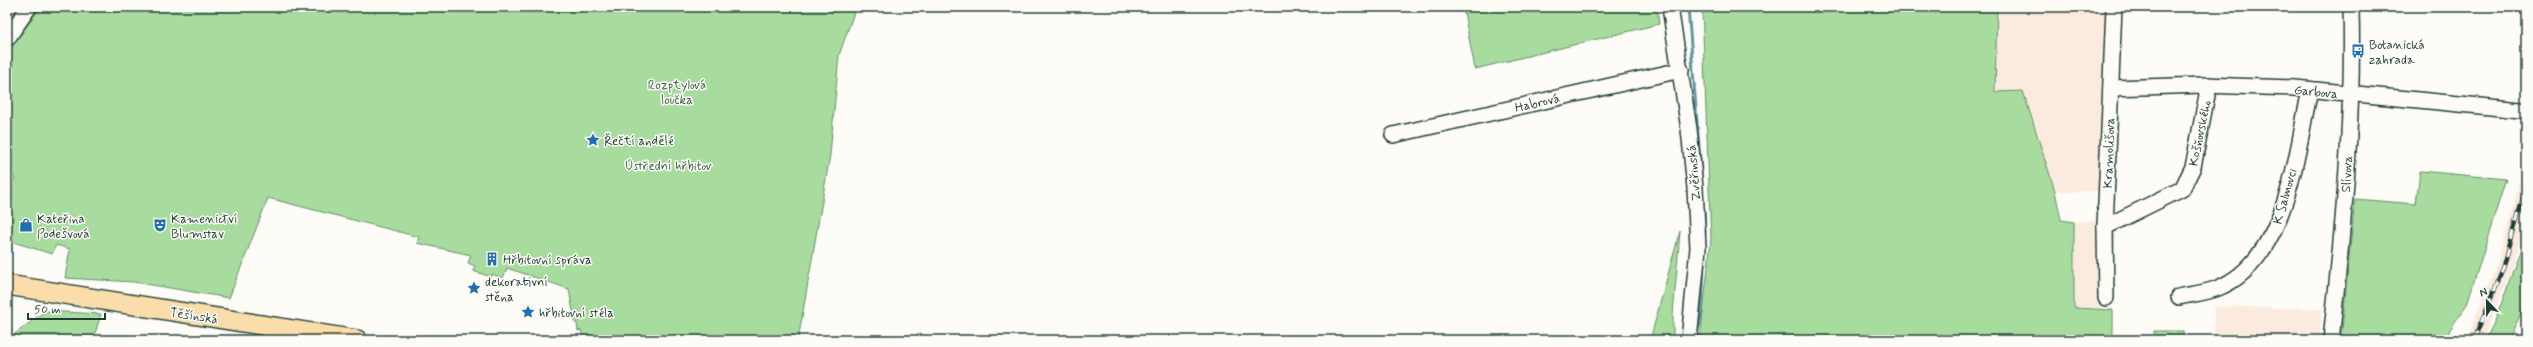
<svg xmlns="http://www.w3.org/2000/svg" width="2533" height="347" viewBox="0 0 2533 347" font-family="Mynerve,sans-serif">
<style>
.built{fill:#fbebdf}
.green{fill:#a8dc9f;stroke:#648c6a}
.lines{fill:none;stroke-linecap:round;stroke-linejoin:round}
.stream{stroke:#6095a3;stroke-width:3}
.minor-casing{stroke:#1f3d34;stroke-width:18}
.major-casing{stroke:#1f3d34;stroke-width:22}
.minor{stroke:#fdfcf7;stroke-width:15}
.major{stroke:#faddab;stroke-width:19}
.rail-casing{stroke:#1f3d34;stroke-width:4.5}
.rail{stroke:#fdfcf7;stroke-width:3;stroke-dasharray:9;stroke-linecap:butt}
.labels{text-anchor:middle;stroke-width:3;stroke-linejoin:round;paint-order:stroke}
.poi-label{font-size:13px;fill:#1f3d34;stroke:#fdfcf7;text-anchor:start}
.park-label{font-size:13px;fill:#3a5d49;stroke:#fdfcf7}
.street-label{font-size:13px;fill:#1f3d34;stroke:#fdfcf7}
</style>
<rect width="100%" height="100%" fill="#fdfcf7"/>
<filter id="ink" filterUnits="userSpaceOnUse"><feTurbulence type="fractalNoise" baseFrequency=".025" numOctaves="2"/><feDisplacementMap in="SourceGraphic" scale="8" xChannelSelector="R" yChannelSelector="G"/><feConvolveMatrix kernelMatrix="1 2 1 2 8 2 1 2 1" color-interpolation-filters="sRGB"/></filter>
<g filter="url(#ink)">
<!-- built -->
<g class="built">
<polygon points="1997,7 2108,7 2107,81 2101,82 2104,190 2072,192 2055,191 2023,91 1995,92"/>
<polygon points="2526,146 2526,220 2511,271 2483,340 2466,340 2496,266 2512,214"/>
<polygon points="2101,220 2102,309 2074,308 2074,222"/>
<polygon points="2214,306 2322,309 2319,340 2214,340"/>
</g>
<!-- green -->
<g class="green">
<polygon points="41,7 856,7 839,55 830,155 798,340 609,340 583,337 581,330 578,331 577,323 575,323 569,289 507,268 503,278 492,274 491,277 473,271 475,266 468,263 471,255 417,243 419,237 268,198 229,298 134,282 65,278 70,249 56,245 52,254 7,240 7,188 15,178 7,171 7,53"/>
<polygon points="1463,7 1657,7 1659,24 1475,69"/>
<polygon points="1702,7 1997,7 1995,92 2023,91 2055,191 2061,220 2074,222 2074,308 2113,310 2113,340 1700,340 1711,240"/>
<polygon points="2420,171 2506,179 2467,304 2443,340 2341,340 2355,199 2416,204"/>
<polygon points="1680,231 1673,315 1673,340 1650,340"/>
<polygon points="2526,234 2526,302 2509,340 2485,340 2495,321"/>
<polygon points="45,311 101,314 93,340 7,340"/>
<rect x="2154" y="331" width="29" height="9"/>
</g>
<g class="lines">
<!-- stream -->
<g class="stream">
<polyline points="1688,7 1701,173"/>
<polyline points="1704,210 1705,233"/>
<polyline points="1696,340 1702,313 1704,264"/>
</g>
<!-- minor casing -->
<g class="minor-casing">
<g id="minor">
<polyline points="1670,7 1689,129 1695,188 1698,248 1689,340"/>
<polyline points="7,39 29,7"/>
<polyline points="2111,88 2203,85 2295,88 2521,110"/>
<polyline points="1393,135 1681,70"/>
<polyline points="2105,227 2182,189 2193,167 2209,85"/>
<path d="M2179,297c13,-3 27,-4 39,-9 69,-28 78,-134 92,-198"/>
<polyline points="2106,298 2105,227 2114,7"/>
<path d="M2331,340c12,-110 23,-222 20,-333"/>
</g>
</g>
<!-- major casing -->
<g class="major-casing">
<polyline id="major" points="7,285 357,340"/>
</g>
<!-- minor -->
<use href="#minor" class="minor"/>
<!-- major -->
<use href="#major" class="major"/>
<!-- rail casing -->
<g class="rail-casing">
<polyline id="rail" points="2474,340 2503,269 2526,187"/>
</g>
<!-- rail -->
<use href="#rail" class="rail"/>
</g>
</g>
<!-- icons -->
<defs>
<g id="bus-bare" transform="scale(1.08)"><path d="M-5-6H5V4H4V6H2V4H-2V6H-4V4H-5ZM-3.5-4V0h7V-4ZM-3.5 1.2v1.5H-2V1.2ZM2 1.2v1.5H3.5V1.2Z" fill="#1f6fb2" stroke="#fdfcf7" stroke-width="2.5" paint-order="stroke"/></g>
<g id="sight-bare" transform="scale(1.08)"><path d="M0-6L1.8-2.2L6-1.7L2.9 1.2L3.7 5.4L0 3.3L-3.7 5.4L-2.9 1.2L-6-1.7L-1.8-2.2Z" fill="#1f6fb2" stroke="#fdfcf7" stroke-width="2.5" paint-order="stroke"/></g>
<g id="shop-bare" transform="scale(1.08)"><path d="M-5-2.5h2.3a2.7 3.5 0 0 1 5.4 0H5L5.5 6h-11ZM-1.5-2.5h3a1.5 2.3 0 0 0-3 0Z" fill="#1f6fb2" stroke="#fdfcf7" stroke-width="2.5" paint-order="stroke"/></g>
<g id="theatre-bare" transform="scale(1.08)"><path d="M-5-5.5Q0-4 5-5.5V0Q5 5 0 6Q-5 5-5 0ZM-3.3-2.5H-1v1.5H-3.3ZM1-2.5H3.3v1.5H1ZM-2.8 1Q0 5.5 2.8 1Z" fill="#1f6fb2" stroke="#fdfcf7" stroke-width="2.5" paint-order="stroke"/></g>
<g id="building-bare" transform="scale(1.08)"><path d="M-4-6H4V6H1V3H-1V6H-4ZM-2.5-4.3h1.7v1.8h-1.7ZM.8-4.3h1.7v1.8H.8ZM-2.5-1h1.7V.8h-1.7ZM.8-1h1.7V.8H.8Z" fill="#1f6fb2" stroke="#fdfcf7" stroke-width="2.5" paint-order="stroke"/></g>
</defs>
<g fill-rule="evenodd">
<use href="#bus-bare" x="2358" y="51"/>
<use href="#sight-bare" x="593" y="140"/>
<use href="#shop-bare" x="26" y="225"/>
<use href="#theatre-bare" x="160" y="225"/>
<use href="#building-bare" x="492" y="259"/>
<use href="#sight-bare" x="474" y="288"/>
<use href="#sight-bare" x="528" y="312"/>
</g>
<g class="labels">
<!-- poi labels -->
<g class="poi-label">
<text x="2369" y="49">Botanická<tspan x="2369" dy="15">zahrada</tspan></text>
<text x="604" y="145">Řečtí andělé</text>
<text x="37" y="223">Kateřina<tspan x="37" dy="15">Podešvová</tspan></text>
<text x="171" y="223">Kamenictví<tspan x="171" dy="15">Blumstav</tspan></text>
<text x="503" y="264">Hřbitovní správa</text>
<text x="485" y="286">dekorativní<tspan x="485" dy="15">stěna</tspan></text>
<text x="539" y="317">hřbitovní stéla</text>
</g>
<!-- park labels -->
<g class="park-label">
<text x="677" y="89">Rozptylová<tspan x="677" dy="15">loučka</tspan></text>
<text x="668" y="170">Ústřední hřbitov</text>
</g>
<!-- street labels -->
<g class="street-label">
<text transform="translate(2316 91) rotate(6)" y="5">Garbova</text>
<text transform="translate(1537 102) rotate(-13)" y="5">Habrová</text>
<text transform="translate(2199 133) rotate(-78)" y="5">Košňovského</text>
<text transform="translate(2108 153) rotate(-88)" y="5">Kramolišova</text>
<text transform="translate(1693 173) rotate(-95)" y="5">Zvěřinská</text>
<text transform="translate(2346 174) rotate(-86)" y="5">Slívova</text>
<text transform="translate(2284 196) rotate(-74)" y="5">K Salmovci</text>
<text transform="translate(194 315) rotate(9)" y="5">Těšínská</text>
</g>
</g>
<!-- margin -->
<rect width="2533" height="347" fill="none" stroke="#fdfcf7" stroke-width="24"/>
<rect x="12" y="12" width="2509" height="323" fill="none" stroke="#1f3d34" stroke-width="1.5" filter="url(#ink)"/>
<!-- north arrow -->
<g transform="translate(2487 301) rotate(338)" stroke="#fdfcf7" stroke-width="3" paint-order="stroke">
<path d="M0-3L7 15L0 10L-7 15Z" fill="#1f3d34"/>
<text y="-6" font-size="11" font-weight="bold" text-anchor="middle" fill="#1f3d34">N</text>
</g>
<!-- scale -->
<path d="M28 313v6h77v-6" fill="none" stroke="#1f3d34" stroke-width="2"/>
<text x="34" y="313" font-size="12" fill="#1f3d34" stroke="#fdfcf7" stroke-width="3" paint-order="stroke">50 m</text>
</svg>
